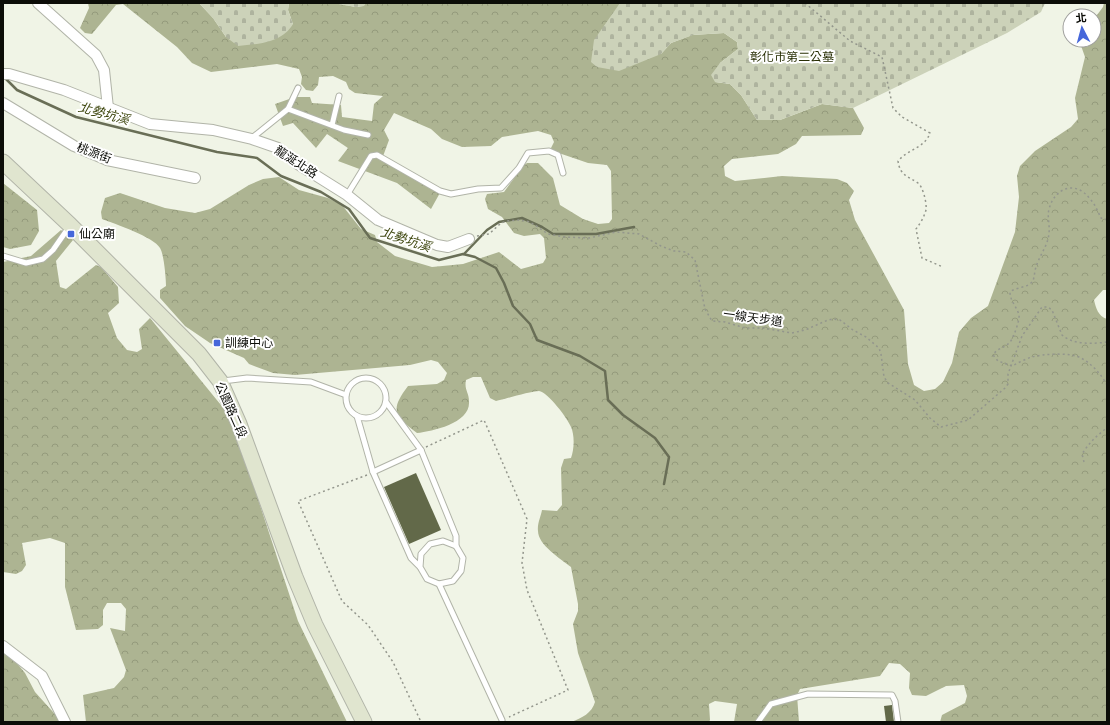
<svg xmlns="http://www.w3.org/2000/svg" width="1110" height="725" viewBox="0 0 1110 725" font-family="'Roboto Condensed','Noto Sans TC',sans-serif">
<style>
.forest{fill:url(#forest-crowns)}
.cemetery{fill:url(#cemetery-stones)}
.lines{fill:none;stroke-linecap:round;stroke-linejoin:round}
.stream{stroke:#696e56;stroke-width:2.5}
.building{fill:#626949}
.lane-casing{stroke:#b1b4a8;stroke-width:7}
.street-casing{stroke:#b1b4a8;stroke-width:12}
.secondary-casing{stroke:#b1b4a8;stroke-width:17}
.path{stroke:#93968c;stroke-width:1.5;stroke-dasharray:2 3;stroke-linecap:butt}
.lane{stroke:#fff;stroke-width:5}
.street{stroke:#fff;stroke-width:10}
.secondary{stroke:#e0e5cf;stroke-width:15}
.poi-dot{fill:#4667da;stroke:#fff;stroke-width:1.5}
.labels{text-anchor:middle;stroke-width:4;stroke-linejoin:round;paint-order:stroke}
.park-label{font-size:12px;fill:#282f04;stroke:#fff}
.street-label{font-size:12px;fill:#0c0d08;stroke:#fff}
.poi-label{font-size:12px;fill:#0c0d08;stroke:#fff;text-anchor:start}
.water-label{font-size:13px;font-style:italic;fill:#3d460d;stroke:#fff}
</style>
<defs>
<pattern id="forest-crowns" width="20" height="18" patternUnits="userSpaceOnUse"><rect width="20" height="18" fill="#adb492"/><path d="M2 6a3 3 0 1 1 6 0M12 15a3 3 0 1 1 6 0" fill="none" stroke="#949a7c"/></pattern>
<pattern id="cemetery-stones" width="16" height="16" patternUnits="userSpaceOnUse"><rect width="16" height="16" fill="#ccd2b9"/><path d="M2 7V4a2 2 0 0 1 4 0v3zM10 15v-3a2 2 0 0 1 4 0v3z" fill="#aeb39e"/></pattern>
</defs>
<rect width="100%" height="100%" fill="#f0f4e6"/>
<!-- forest -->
<g class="forest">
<path d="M88,3h111l14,15 13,19 67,-13 -5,-14 1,-7h44l23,4 7,-1 3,-3h254l-3,6 44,45 10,-11 21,-8 32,-2 13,9 1,7 -18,14 -5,19 15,2 11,11 16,25h23l42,-16 31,4 11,20 -3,7 -59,1 -6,8 -18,10 -46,5 -8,7 1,10 10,5 47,-5 55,3 10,4 7,8 -5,9 6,20 49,90 4,54 6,21 10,6 11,-2 8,-7 9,-19 7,-31 12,-14 17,-12 27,-74 4,-35 -2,-21 3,-10 15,-15 36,-24 7,-8 -3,-21 10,-41 -6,-17h15v-24h-9l12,-1 6,-8 1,-4h3v287h-4l-9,10c2,8 4,16 13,19v403h-167l2,-7 23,-12 2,-7 -3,-11 -18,1 -20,10 -14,-1 -3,-7 1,-15 -10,-9 -11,-1 -9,13 -80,13 -3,6 2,27h-65l3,-18 -22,-3 -6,3 1,16 -1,2h-138c11,-4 21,-9 24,-20l-17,-49 -5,-29 5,-13v-7l-7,-37c-10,-8 -33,-22 -33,-36 -1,-7 3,-15 4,-21l15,1 5,-6 -1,-37 3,-9 7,-1c3,-8 4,-22 0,-31 -3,-8 -23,-35 -32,-36 -8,0 -34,8 -43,10l-6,-3 -9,-21h-8l-7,3c-2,10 3,12 3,21 2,22 -36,30 -52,32 -22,-17 -28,-22 -9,-47l29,-2 7,-4 3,-7 -9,-11 -7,-2 -21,5 -115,10 -22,-2 -24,-9 -5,-6 -34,-15 -25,-17 -25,-28v-8l6,-4c0,-7 -2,-32 -6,-38 -6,-11 -45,-24 -58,-29l-1,-7 4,-14 15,-5 45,15 30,5 15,-4 39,-24 14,-6 16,-2 20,13 29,8 14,7 19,24 14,6 2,7 18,14 37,11 31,-3 36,-12 22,17 22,-6 3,-5 -2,-20 -4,-4 -16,2 -10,-3 -12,-16 -14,-8 -3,-10 2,-5 17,-2 19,-26 4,-3h11l15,15 7,27 23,14 15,5 11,-1 3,-4 -1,-48 -4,-6 -19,-2 -38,-13 4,-8 -3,-7 -13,-4 -36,6 -11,9 -29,1 -20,-8 -11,-10 -37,-16 -10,17 5,10 -7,19 59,32 -10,18 -34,-26 -59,-22 10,-13 -21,-14 -11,14 -23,-25 -10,3 -8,-22 20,-7h15l2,6 29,2 1,12 30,4 2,-17 9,-8 -28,-3 -6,-4 -3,-7 -13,-6 -14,1 -1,8 -5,6 -7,-1 -5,-6 1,-7 -3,-8 -22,-5 -66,8 -19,-9 -15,-16 -54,-43 -7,1 -24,29 -7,-1 -5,-5 9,-20z"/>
<polygon points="3,183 37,210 39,231 31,245 10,249 3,247"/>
<polygon points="61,230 73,240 56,261 60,287 66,289 96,265 101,267 118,287 119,303 108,313 117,338 127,350 137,352 142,349 139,329 150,318 225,410 233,423 298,621 347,722 86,722 83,695 114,688 124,677 126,670 110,628 125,631 126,609 121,603 107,603 103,610 103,625 98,629 76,630 65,587 65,543 50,538 22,543 26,565 22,571 16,574 3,572 3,262 31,256"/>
<polygon points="3,651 11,656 25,673 35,692 62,722 3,722"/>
</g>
<!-- cemetery -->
<g class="cemetery">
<path d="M199,3h90l-1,7 5,14c-11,19 -35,20 -55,22l-12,-9 -13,-19z"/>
<polygon points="333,3 366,3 364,6 356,7"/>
<polygon points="620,3 1045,3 1041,12 1007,33 853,108 822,104 780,120 757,120 741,95 730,84 715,82 711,75 720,63 738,49 737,42 724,33 693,35 671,43 661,54 619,71 597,67 591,62 594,40"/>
</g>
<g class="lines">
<!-- stream -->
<g class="stream">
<polyline points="4,77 17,90 76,117 217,152 257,158 281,176 321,192 349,209 370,238 439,260 463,254 475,257 496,268 504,283 513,306 530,324 537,340 580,356 605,371 608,400 623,415 655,438 669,457 664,484"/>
<polyline points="464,254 487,230 499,222 522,218 542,227 553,234 596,234 634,227"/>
</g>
</g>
<!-- building -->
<g class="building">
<polygon points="416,473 441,530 409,544 384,487"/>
<polygon points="892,705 894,722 886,722 884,706"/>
</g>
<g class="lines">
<!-- lane casing -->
<g class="lane-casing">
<g id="lane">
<polyline points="288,109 344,130 368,135"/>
<polyline points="332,125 339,96"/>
<polyline points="252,138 288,109 298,88"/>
<polyline points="347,195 371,156 377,155 440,191 451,194 478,189 501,188 519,168 528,153 549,151 558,155 563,173"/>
<polyline points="3,256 26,263 43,259 53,250 69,227"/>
<circle cx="366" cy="398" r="20"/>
<polyline points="223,381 247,378 311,382 346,395"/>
<polyline points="386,402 421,450"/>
<polyline points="357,416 373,472 411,558 420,567 427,579 439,584 453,581 461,571 463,558 456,546 443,541 430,544 421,554 420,567"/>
<polyline points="373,472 421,450 456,536 456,546"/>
<polyline points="439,584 502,720"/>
<polyline points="758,722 771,704 808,694 892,695 895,701 898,722"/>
</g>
</g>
<!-- street casing -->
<g class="street-casing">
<g id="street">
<polyline points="38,3 96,55 104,70 108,108"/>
<polyline points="3,74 9,74 64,90 150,124 213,130 252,139 278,148 296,163 347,195 378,220 437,245 448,247 469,239"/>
<polyline points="3,103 74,146 107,160 195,178"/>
<polyline points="3,646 42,676 65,722"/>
</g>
</g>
<!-- secondary casing -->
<g class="secondary-casing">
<polyline id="secondary" points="3,162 70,225 199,354 220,381 239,424 295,577 315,625 364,722"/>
</g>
<!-- path -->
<g class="path">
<path d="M805,3l45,38 32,16 11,51 9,9 28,16c-5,15 -22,16 -32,28 2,15 10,15 20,22 5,4 9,20 8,27 -2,7 -6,14 -10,19l6,29 21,9"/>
<path d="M1107,220l-6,-2c-3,-6 -6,-14 -11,-19 -14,-19 -35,-12 -41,10 -2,8 1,16 0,24 -1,13 -10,23 -13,34 -2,5 -1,11 -4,15 -5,6 -16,5 -22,10 0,9 7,15 9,23 1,5 -6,24 -9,27 -5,6 -13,6 -17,13l5,6 14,5c6,-3 13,-7 20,-9 11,-3 38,-5 49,1 11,6 20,16 26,27"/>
<path d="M477,236l12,-2 12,-11 6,-2 12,-1 8,1 8,4 13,9 17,3 24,1 27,-6 23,2 22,12 13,5 12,1 9,8 10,49 7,12 13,1 20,6h18l29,5 13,-3 23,-10 5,-1 7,1 13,10 13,7 13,11 2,6 3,23 4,6 27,17 15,18 11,9 27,-7 37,-32 3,-4v-10l14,-38 20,-29h6l4,3 10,25c11,10 31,9 45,7"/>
<polyline points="426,447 484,420 527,519 522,563 527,590 568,690 509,717"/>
<path d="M1084,462l-2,-8c7,-11 15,-19 25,-26"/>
<polyline points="367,475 298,501 342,601 368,625 393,662 421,722"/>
</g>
<!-- lane -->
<use href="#lane" class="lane"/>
<!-- street -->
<use href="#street" class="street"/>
<!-- secondary -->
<use href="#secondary" class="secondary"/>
</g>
<!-- markers -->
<g class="poi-dot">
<rect x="67" y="230" width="8" height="8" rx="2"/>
<rect x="213" y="339" width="8" height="8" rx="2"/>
</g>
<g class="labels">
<!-- park labels -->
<g class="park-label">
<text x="792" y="61">彰化市第二公墓</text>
</g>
<!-- street labels -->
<g class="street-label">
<text transform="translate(94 153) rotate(21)" y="4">桃源街</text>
<text transform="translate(296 162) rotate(33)" y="4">龍涎北路</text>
<text transform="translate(753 318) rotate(8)" y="4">一線天步道</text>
<text transform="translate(231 410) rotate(66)" y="4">公園路二段</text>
</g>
<!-- poi labels -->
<g class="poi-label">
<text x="79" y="238">仙公廟</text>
<text x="225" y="347">訓練中心</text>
</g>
<!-- water labels -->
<g class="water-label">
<text transform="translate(104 113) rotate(15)" y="5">北勢坑溪</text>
<text transform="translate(406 239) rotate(18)" y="5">北勢坑溪</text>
</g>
</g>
<!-- border -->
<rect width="1110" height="725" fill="none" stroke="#0c0d08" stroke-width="8"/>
<!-- north arrow -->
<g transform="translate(1082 28) rotate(354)"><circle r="19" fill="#ffffff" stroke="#9e9e9c"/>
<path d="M0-3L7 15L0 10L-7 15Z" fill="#4667da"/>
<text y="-6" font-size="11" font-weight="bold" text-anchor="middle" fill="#0c0d08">北</text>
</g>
</svg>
